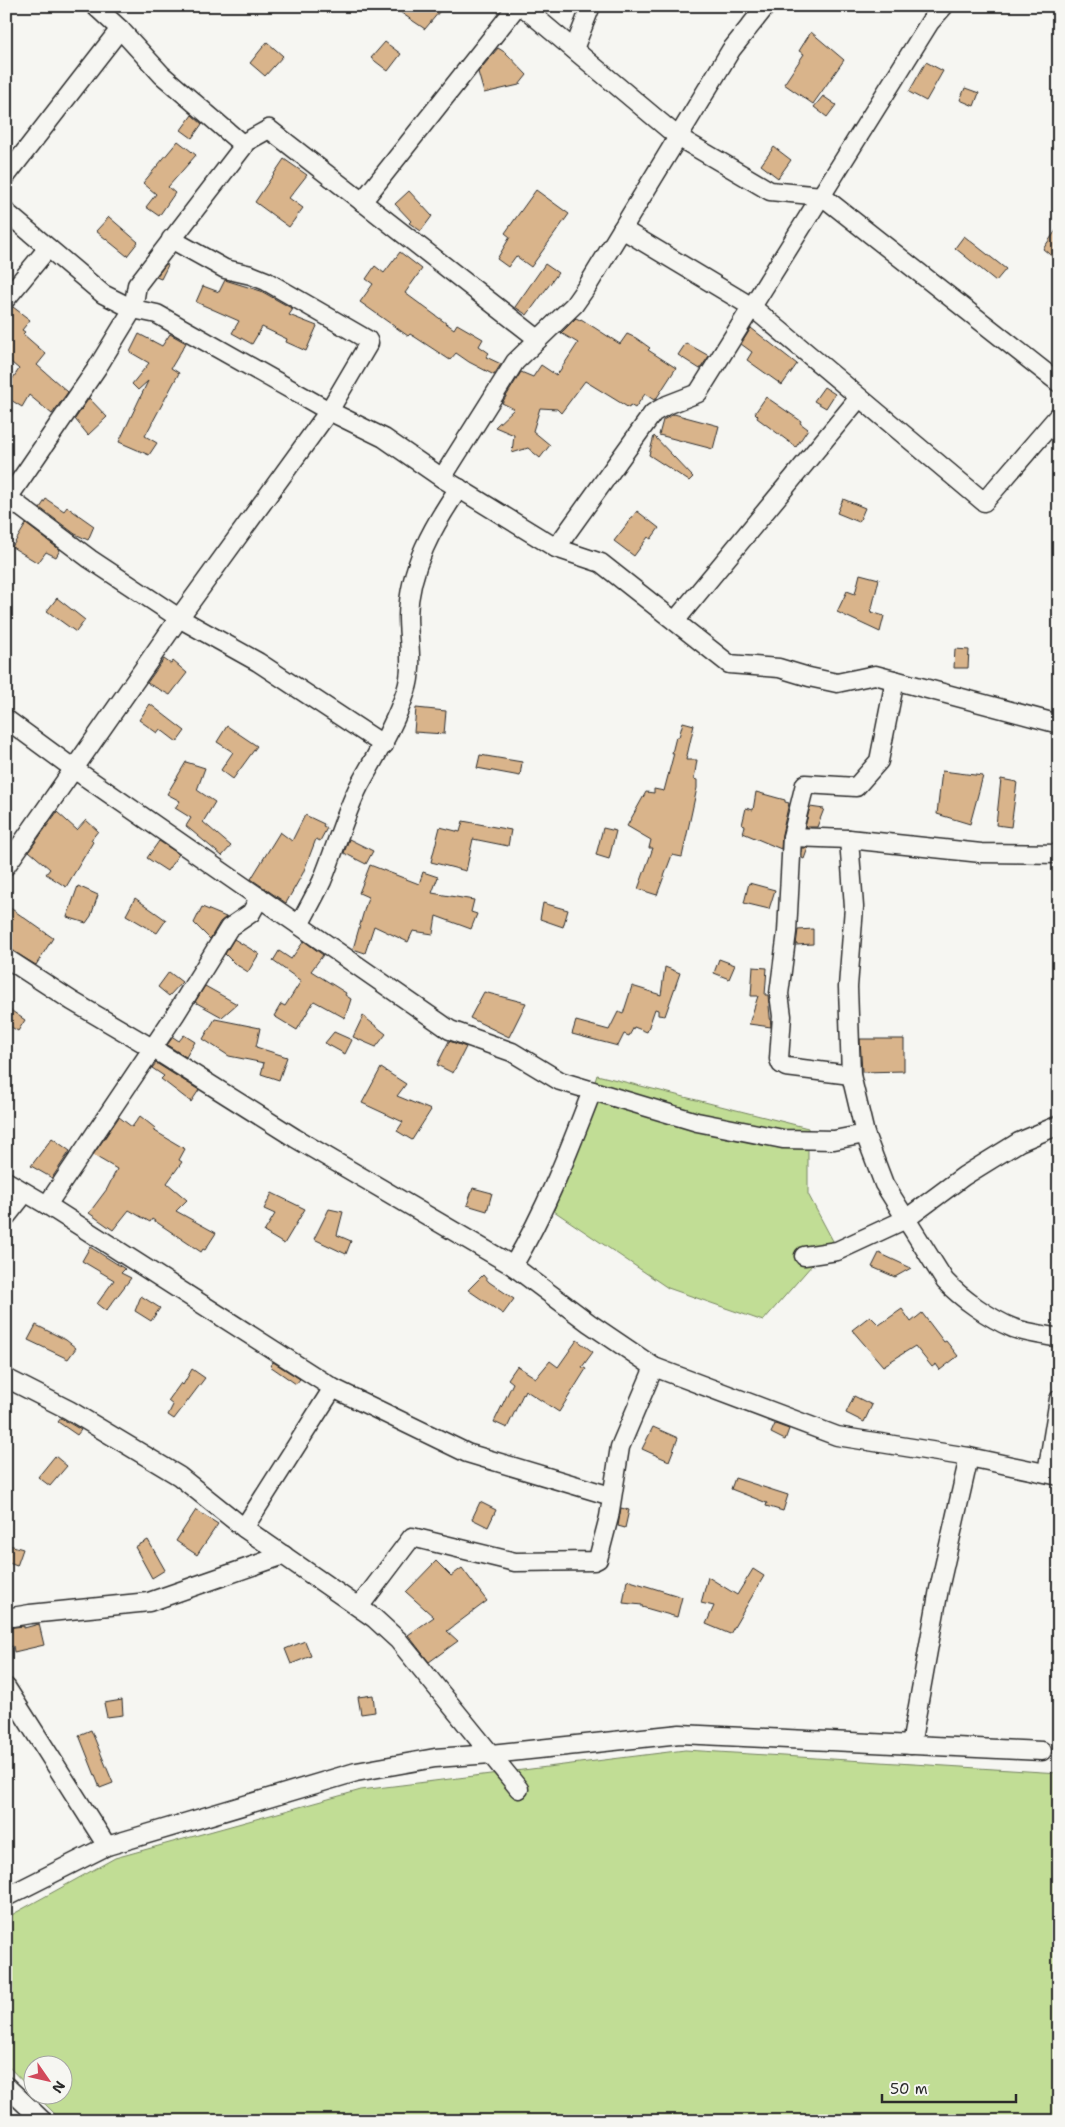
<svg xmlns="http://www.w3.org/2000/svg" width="1065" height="2127" viewBox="0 0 1065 2127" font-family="'Shantell Sans',sans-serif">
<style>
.green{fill:#c1dd95;stroke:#768460}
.building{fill:#d9b48b;stroke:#2b2b2b}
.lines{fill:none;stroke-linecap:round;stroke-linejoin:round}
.minor-casing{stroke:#2b2b2b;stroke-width:21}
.minor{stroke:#f6f6f2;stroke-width:18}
</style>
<rect width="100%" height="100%" fill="#f6f6f2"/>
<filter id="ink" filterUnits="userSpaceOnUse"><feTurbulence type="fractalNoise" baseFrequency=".02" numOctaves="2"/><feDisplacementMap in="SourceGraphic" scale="10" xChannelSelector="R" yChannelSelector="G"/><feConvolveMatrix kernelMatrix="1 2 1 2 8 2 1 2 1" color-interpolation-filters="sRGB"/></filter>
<g filter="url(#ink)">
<!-- green -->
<g class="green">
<polygon points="597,1075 808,1128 808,1194 833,1241 763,1321 668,1288 554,1211"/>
<polygon points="685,1750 1059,1773 1059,2121 62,2121 36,2095 62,2094 62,2064 32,2064 32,2091 6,2064 6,1918 115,1858 361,1790"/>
</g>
<!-- building -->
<g class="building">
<polygon points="391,6 444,6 425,29"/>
<polygon points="811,32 844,60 813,104 784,84 804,54 799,51"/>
<polygon points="267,42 283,56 265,76 250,63"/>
<polygon points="385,42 401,54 388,71 371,58"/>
<polygon points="498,48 506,53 527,75 519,85 484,93 478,72"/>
<polygon points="926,62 943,71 926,101 909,92"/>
<polygon points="965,88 979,93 974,106 960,100"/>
<polygon points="823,96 836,105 827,117 814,107"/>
<polygon points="192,115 202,124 192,138 181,130"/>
<polygon points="178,141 196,155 168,187 175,193 159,216 146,207 156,194 143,183"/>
<polygon points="774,147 791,160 778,178 761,165"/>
<polygon points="284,159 307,175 289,198 303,208 289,227 255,202"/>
<polygon points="536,190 569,214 531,267 516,256 508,267 497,259 510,237 505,233"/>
<polygon points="409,191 432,216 421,231 409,223 411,221 395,204"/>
<polygon points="109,217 138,242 127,256 96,231"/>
<polygon points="1059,226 1059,262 1043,249"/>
<polygon points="964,236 1006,269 996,281 955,248"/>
<polygon points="400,252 422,269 405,293 454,329 457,324 483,339 479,346 489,353 486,357 501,364 494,375 469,362 456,353 450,360 415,337 410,334 408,336 360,302 373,284 366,279 375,266 384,273"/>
<polygon points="166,264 168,265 161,279 156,277"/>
<polygon points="545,264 558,273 527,315 515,307"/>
<polygon points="225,280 261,291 293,309 289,315 317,326 306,351 286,342 287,339 262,327 252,344 232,333 239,321 196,302 203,286 219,292"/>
<polygon points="13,307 30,320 22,330 25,332 23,334 46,354 37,365 68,392 52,414 29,395 22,407 6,397 6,389 19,369 6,358 6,309"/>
<polygon points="576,318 580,320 581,319 620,344 627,334 636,338 650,348 648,350 676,368 656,399 654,400 645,394 635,408 630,405 629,408 585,381 561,413 557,409 540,408 533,431 550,445 540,458 528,448 512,453 514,435 495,427 514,409 502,403 521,372 533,377 541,365 556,375 559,372 578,343 561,333"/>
<polygon points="751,328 797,364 782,385 747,360 752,352 741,344"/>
<polygon points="139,334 162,346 170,334 186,343 171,368 179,373 145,436 157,443 149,455 119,442 148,381 138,390 132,384 149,363 130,352"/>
<polygon points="686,343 709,356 700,369 678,355"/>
<polygon points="824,387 835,394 826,408 814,401"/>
<polygon points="766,397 801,421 800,423 808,429 796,447 757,418 758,416 755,413"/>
<polygon points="89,398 107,417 88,435 75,419"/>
<polygon points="674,414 719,426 713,449 659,435 663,420"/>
<polygon points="654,436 693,477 689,481 649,455"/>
<polygon points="46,499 64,511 67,507 94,526 88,540 75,534 40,508"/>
<polygon points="843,499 865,508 859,522 837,513"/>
<polygon points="637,511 659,528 651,539 648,537 634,556 614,541"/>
<polygon points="26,524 60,550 56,557 46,552 38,563 12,547"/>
<polygon points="860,574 879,579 871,612 884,616 880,632 837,612 847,591 855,594"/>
<polygon points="57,598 85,620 76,632 47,611"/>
<polygon points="955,649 969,650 968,668 954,668"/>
<polygon points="164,659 171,664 173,661 187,673 170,695 147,683"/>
<polygon points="150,704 185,731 177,742 160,729 157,733 139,720"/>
<polygon points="416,708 446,711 444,734 414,732"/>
<polygon points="683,722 694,725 686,760 697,760 694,779 697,780 697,788 682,857 672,855 657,895 638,889 653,848 649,848 651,840 627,826 646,792 654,793 654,789 664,791 674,753 672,753 676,737 679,737"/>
<polygon points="227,726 257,746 233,779 221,770 233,752 217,742"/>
<polygon points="480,755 522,762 520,776 477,768"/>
<polygon points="186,762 205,768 197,790 215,802 203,822 231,846 222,856 186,826 191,818 175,808 180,801 167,794"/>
<polygon points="942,771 983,776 970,824 937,814"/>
<polygon points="1001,779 1017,782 1011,827 996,825"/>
<polygon points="756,792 785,800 785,802 789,803 782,834 781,849 743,833 745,826 742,825 746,808 753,810"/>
<polygon points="810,807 824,809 817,827 805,827"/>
<polygon points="57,812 77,830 86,820 98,831 91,840 93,842 66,887 46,874 50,869 29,851"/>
<polygon points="305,815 324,824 323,826 327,828 320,841 316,839 303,873 286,903 251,879 280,832 292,841"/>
<polygon points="463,821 511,830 508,846 473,839 466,871 431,862 440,827 460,832"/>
<polygon points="603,828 616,831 609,859 596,855"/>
<polygon points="349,839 373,851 366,864 344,853"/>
<polygon points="159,841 179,854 167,871 147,858"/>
<polygon points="802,848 808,848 804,859 802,858"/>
<polygon points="370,865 419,884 423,872 438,877 432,893 474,900 471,912 477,914 471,929 436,916 433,934 413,931 408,942 374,926 365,953 353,949 368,897 359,893"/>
<polygon points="749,883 775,890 769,909 744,903"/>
<polygon points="78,886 98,895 91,916 86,923 67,917"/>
<polygon points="135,898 166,920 157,933 126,915"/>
<polygon points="543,903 568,910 563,927 540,919"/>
<polygon points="6,905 53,938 36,965 6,947"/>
<polygon points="202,907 226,917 220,922 210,939 194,923"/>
<polygon points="813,929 813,944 796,945 798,930"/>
<polygon points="234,939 259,954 248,972 234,963 225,954"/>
<polygon points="304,941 323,955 311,971 346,993 345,995 351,999 345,1018 314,1001 297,1030 274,1016 281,1004 285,1006 301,981 273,961 279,951 291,959"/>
<polygon points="719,959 735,965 729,979 714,973"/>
<polygon points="665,967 680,973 665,1016 658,1015 658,1010 655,1009 647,1032 634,1027 629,1036 624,1034 618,1046 572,1034 576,1021 609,1030 618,1012 623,1014 632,986 661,995"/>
<polygon points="753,967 767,968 765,995 768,995 771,1027 749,1024 758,996 751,996"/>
<polygon points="169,972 182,982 169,996 158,987"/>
<polygon points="205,986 237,1004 222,1017 195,1002"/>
<polygon points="484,992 526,1003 509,1037 470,1018"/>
<polygon points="6,1007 25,1020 18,1031 6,1024"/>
<polygon points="363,1016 386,1034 376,1047 353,1037"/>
<polygon points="215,1019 260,1028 256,1047 287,1057 279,1080 261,1074 264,1063 229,1056 203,1039"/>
<polygon points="334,1032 352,1040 345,1054 325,1043"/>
<polygon points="184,1035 195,1042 186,1057 167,1045 173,1037 179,1041"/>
<polygon points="860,1039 904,1039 904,1071 862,1072"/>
<polygon points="449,1041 466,1047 453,1073 437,1065"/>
<polygon points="156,1063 199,1090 191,1102 161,1079 164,1076 152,1068"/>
<polygon points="381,1068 406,1084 397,1096 431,1110 412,1140 397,1131 403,1122 362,1103"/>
<polygon points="140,1116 155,1128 153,1130 185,1149 179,1160 182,1162 167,1183 187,1200 176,1211 216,1233 205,1250 203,1249 201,1252 152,1219 150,1222 129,1210 113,1230 89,1213 107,1189 117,1169 93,1155 119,1117 132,1127"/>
<polygon points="52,1138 70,1151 52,1178 31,1166"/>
<polygon points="473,1188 492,1193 487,1211 467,1205"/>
<polygon points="272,1193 305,1209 284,1244 264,1232 275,1214 264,1209"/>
<polygon points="329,1209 343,1212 337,1235 351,1241 346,1254 314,1239"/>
<polygon points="90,1247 125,1269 121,1273 131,1278 106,1311 97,1304 114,1280 82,1261"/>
<polygon points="879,1253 911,1268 895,1277 872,1267"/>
<polygon points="483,1275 489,1282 514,1299 503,1314 468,1290"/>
<polygon points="141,1296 160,1308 151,1321 135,1311"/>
<polygon points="902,1309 911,1322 922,1313 944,1342 946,1341 958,1356 940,1370 936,1364 932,1367 915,1346 883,1366 852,1330 870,1316 879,1325"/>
<polygon points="36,1325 66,1340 76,1348 68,1359 28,1340"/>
<polygon points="577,1340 593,1352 582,1367 586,1369 559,1412 525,1390 507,1428 494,1422 513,1383 508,1379 517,1366 536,1378 550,1361 558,1367"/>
<polygon points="273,1362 300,1379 296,1384 270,1366"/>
<polygon points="192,1369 205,1378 174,1419 168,1415 173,1405 168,1401 181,1383 183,1385"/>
<polygon points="854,1396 872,1405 864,1422 846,1413"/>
<polygon points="61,1418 81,1430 77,1435 58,1422"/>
<polygon points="775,1424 789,1429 785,1440 771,1433"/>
<polygon points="653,1427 678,1438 669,1461 642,1449"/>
<polygon points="55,1456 67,1466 50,1486 38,1477"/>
<polygon points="735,1478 788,1495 783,1511 766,1506 767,1503 731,1489"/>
<polygon points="480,1502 496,1510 488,1527 472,1519"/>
<polygon points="621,1508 629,1510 625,1528 618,1526"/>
<polygon points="196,1510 218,1524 197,1555 176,1541"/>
<polygon points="148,1540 165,1570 152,1578 135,1547"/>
<polygon points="6,1544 23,1549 17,1566 6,1562"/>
<polygon points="436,1561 451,1576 462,1568 487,1601 447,1631 458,1641 429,1662 408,1635 434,1617 406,1592"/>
<polygon points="753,1569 764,1576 730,1634 706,1624 714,1606 701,1603 708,1577 737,1595"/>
<polygon points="627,1580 682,1597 677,1617 642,1607 642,1605 623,1603"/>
<polygon points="39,1624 44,1645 14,1652 13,1646 6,1648 6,1628 24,1626 24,1628"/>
<polygon points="305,1641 311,1656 291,1664 285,1649"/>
<polygon points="373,1695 375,1712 361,1714 358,1697"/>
<polygon points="122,1700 123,1715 107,1717 104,1703"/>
<polygon points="91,1730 113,1783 100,1788 79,1735"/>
</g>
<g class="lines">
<!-- minor casing -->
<g class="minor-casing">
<g id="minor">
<polyline points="522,6 678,137 770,191 822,196 1059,383"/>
<polyline points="574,49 591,6"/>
<polyline points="242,144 269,129 538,339"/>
<polyline points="6,176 120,29"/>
<polyline points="362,202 517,6"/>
<polyline points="6,212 103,294 133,309 157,314 329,411 384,438 442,478 556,548 601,563 729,664 779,668 809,677 837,683 875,675 1059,724"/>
<polyline points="622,229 752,307 984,502 1059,415"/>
<polyline points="6,299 48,248"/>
<polyline points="442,478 515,362 574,305 588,285 731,50 766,6"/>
<polyline points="6,496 90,559 179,618 258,662 384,745"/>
<polyline points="6,501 97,368 133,309 137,285 243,147 242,144 162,75 120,29 95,6"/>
<polyline points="556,548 653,413 667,405 698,393 930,22 944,6"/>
<polyline points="675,621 859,398"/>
<polyline points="6,719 74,769 450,1030 512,1052 560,1081 697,1122 783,1139 834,1140 865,1134"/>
<polyline points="792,837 849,839 981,853 1059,854"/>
<path d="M849,839l5,68 -6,80 3,88 14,59 19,50 61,97c17,18 44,37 68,47 14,5 31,7 46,10"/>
<polyline points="6,866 179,618 329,411 369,343 368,340 266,281 251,275 225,269 171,239"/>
<path d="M299,925c8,-15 16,-29 23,-44 13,-31 22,-65 37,-95 17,-31 36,-61 47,-95 8,-24 2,-50 2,-75 1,-48 25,-90 51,-128"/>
<polyline points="6,958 72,1001 152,1048 295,1138 513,1266 589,1323 654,1367 837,1436 969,1457 1059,1476"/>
<polyline points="851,1075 786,1067 781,1064 779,1059 782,1016 779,994 787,932 792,837 805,784 856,787 879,761 895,680"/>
<polyline points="6,1181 47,1205 333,1388 467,1453 611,1496"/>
<polyline points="47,1205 175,1015 229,928 251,913 260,897"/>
<polyline points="6,1217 25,1193"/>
<polyline points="804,1256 837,1251 906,1219 964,1176 1019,1142 1059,1125"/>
<path d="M513,1266c33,-56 56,-115 79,-175"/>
<polyline points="6,1378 69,1410 179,1476 244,1528 374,1618 398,1640 519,1789"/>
<polyline points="1047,1473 1059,1399"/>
<polyline points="244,1528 333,1388"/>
<polyline points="359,1607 412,1537 515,1562 594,1561 598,1559 609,1517 620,1447 654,1367"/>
<polyline points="6,1618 30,1614 149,1602 284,1555"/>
<polyline points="6,1687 107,1846"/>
<polyline points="911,1745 939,1589 969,1457"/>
<polyline points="6,1897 107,1846 356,1772 435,1758 491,1754 680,1734 1042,1751"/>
<polyline points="6,2086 43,2121"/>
</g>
</g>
<!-- minor -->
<use href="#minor" class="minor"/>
</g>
</g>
<!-- margin -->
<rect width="1065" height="2127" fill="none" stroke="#f6f6f2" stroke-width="25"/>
<rect x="12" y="12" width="1040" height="2102" fill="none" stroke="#2b2b2b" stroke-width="2" filter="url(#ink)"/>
<!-- north arrow -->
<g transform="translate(48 2080) rotate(124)"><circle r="24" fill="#f6f6f2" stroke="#a5a5a2"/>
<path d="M0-4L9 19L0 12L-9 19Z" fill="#d1495b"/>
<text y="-8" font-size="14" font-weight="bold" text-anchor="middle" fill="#2b2b2b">N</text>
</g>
<!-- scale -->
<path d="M882 2094v8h134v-8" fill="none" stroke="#2b2b2b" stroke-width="2.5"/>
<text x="890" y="2094" font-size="15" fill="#2b2b2b" stroke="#f6f6f2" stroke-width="4" paint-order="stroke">50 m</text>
</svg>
